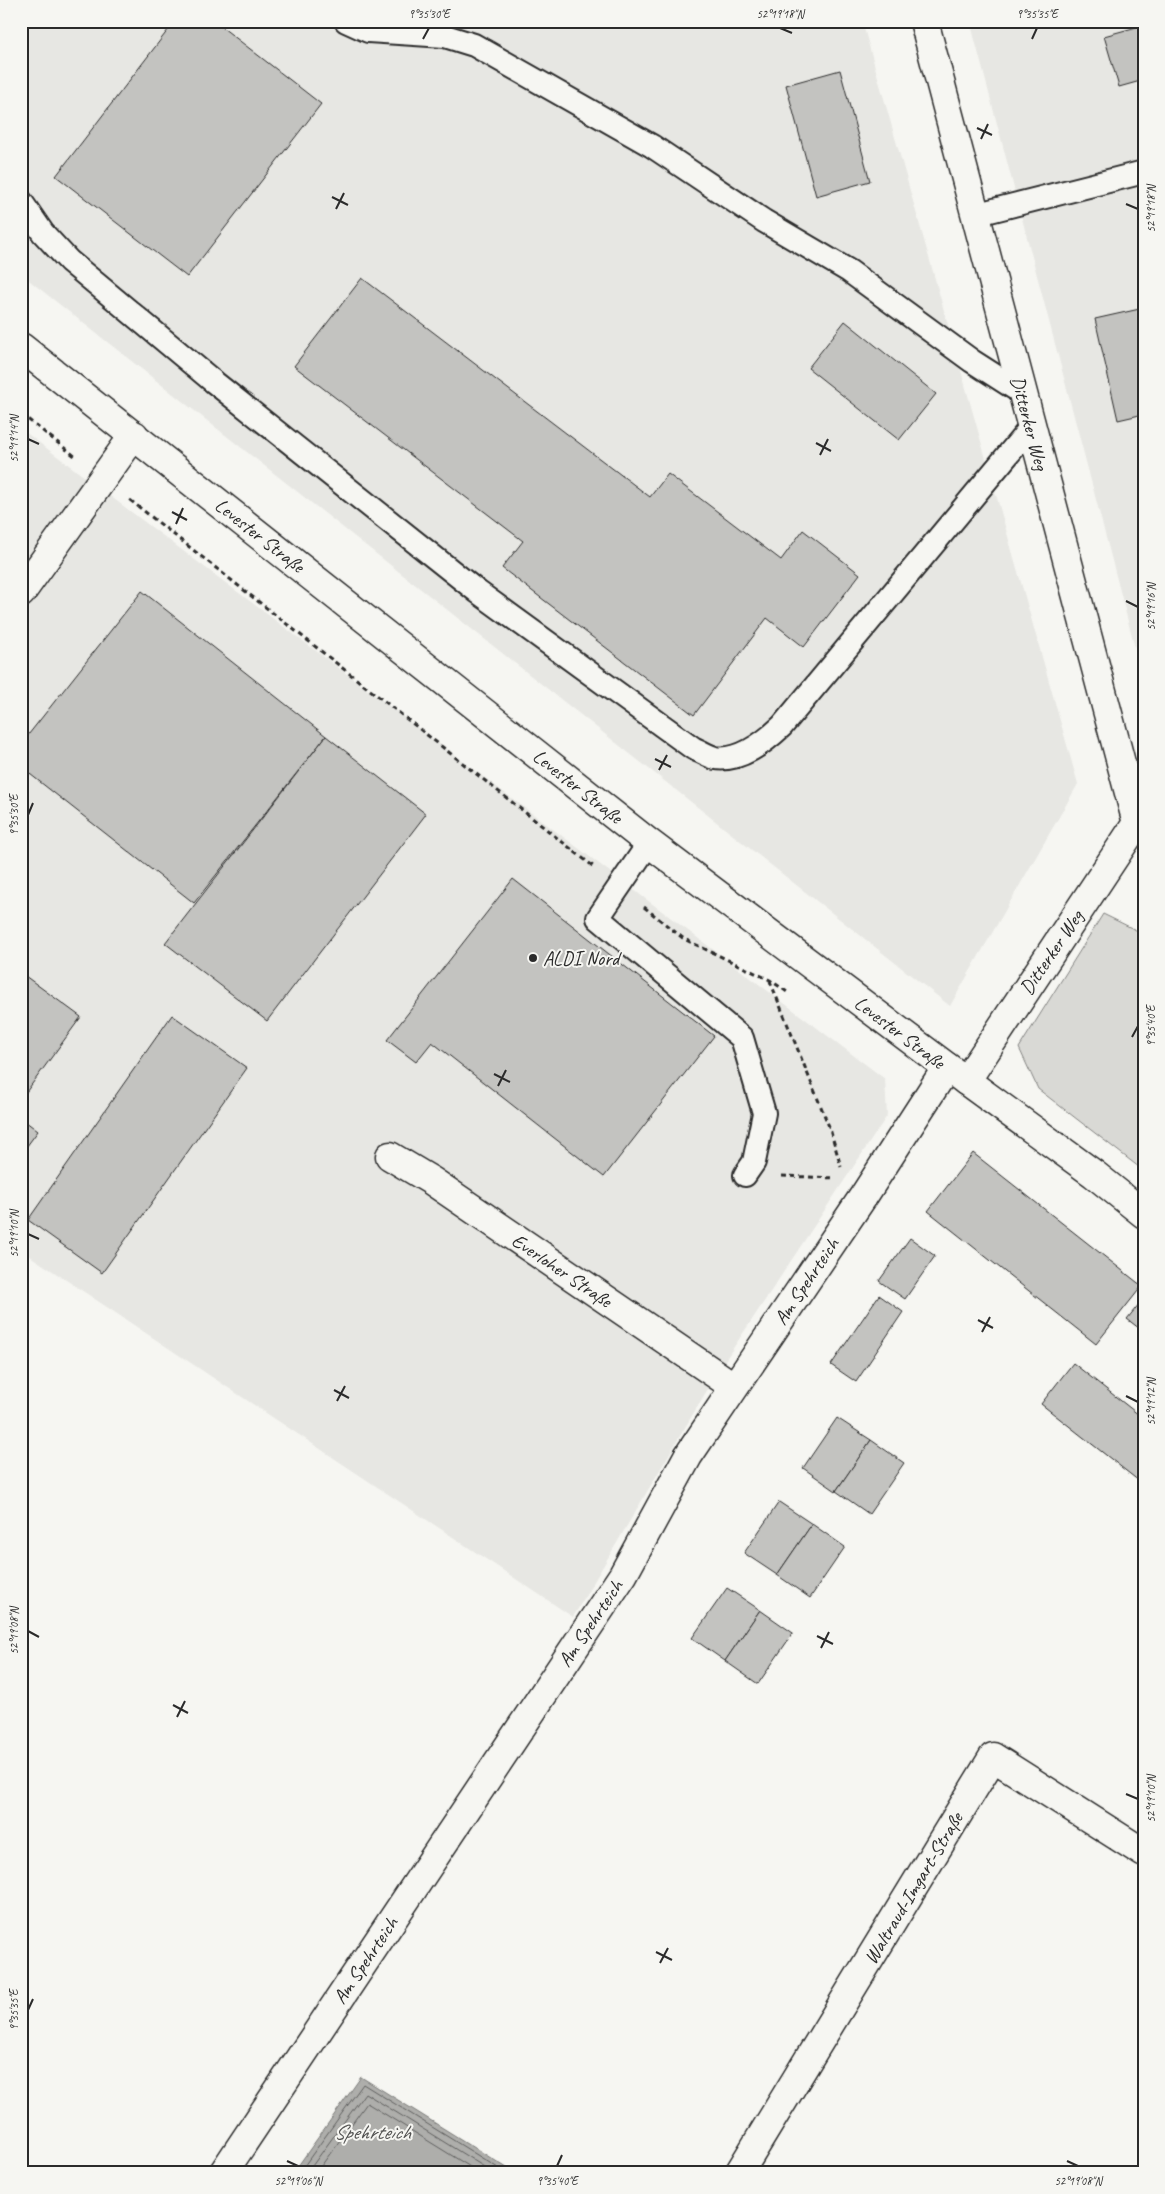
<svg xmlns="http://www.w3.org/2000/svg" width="1165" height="2194" viewBox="0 0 1165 2194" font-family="Caveat,sans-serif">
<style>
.built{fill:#e7e7e3}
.green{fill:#d9d9d5;stroke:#828280}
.water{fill:#aeaeab;stroke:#7a7a78}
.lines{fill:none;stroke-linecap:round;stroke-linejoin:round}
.shore{stroke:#5f5f5e;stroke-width:1}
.building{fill:#c3c3c0;stroke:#2b2b2b}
.service-casing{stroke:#2b2b2b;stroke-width:26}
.minor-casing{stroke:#2b2b2b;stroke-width:31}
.tertiary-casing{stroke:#2b2b2b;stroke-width:31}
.path{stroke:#2b2b2b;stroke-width:3;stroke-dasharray:5 4;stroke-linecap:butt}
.service{stroke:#f6f6f2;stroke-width:22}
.minor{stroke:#f6f6f2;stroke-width:28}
.tertiary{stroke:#f6f6f2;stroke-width:28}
.ticks{fill:none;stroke:#2b2b2b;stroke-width:2}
.poi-dot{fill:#2b2b2b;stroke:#f6f6f2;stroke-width:2}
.labels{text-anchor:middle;stroke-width:4;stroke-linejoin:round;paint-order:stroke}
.street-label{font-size:20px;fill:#2b2b2b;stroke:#f6f6f2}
.poi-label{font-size:20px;fill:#2b2b2b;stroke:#f6f6f2;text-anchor:start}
.water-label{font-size:21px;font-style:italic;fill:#525251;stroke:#f6f6f2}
.neatline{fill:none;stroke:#2b2b2b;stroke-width:2}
.ticks-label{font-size:12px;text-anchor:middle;fill:#2b2b2b}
</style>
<rect width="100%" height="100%" fill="#f6f6f2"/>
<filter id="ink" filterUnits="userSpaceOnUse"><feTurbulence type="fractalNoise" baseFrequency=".02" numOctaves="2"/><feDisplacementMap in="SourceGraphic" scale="10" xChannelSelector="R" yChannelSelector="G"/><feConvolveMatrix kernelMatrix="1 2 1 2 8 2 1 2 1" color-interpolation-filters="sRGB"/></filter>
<g filter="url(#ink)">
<!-- built -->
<g class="built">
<polygon points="21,21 862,21 1078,784 950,1006 21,274"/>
<polygon points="970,21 1144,21 1144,682"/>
<polygon points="21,429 885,1079 887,1116 722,1365 573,1617 21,1250"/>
</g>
<!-- green -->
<polygon class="green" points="1103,914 1144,934 1144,1171 1038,1089 1019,1048"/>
<!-- water -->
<polygon class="water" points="361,2077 515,2173 293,2173"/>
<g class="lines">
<!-- shore -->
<g class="shore">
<polyline points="299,2173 363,2084 506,2173"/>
<polyline points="307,2173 365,2093 494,2173"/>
<polyline points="316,2173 367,2103 480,2173"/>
</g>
</g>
<!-- building -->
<g class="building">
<polygon points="175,21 214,21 321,104 187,277 56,176"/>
<polygon points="1144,25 1144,80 1119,87 1104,36"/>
<polygon points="840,70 870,181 816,196 786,85"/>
<polygon points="362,278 650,497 668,474 781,560 803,530 860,574 804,647 767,618 694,715 502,568 523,541 294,366"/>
<polygon points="1144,308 1144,414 1118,420 1095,319"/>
<polygon points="845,321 936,394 899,440 808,368"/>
<polygon points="142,591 326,736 194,903 21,767 21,744"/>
<polygon points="326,736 426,814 267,1021 165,943"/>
<polygon points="513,879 714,1036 604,1177 432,1042 416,1062 387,1040"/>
<polygon points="21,973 81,1017 21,1099"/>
<polygon points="172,1015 247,1068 102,1273 28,1220"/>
<polygon points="21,1118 38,1131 21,1154"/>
<polygon points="973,1153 1142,1286 1096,1344 928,1211"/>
<polygon points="910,1238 935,1256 905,1299 879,1281"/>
<polygon points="879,1295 903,1312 856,1382 831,1365"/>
<polygon points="1144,1298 1144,1332 1127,1319"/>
<polygon points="1073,1363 1144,1419 1144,1485 1041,1404"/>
<polygon points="837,1418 871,1440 836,1491 803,1468"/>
<polygon points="871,1440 904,1463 869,1514 836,1491"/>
<polygon points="779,1502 812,1524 777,1575 744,1553"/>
<polygon points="812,1524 845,1547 810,1598 777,1575"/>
<polygon points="727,1588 760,1610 725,1661 692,1638"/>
<polygon points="760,1610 793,1633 758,1684 725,1661"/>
</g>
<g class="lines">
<!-- service casing -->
<g class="service-casing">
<g id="service">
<polyline points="346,21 368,31 445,36 474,45 652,146 764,221 849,271 972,361 1022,393"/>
<path d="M21,201l22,32 26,28 145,121 264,210 215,156c7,3 15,8 22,10 25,4 50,-16 67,-32l249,-299"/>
<polyline points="974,215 1144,172"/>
<polyline points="649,843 598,918 742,1038 764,1113 754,1162 745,1175"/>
</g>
</g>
<!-- minor casing -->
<g class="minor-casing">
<g id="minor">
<polyline points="924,21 1137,823 966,1081"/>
<polyline points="21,593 134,435"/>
<polyline points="390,1156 432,1181 733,1386"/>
<polyline points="223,2173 623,1575 688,1456 865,1194 947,1067"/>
<polyline points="739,2173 993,1757 1144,1853"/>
</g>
</g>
<!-- tertiary casing -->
<g class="tertiary-casing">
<polyline id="tertiary" points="21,347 649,843 947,1067 1094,1174 1144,1214"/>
</g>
<!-- path -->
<g class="path">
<polyline points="21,414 76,457"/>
<polyline points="130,500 594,867"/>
<polyline points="644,907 684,939 770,980 790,994"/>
<polyline points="770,981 830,1129 841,1167"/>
<polyline points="782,1176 836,1178"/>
</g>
<!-- service -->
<use href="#service" class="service"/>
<!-- minor -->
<use href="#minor" class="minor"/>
<!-- tertiary -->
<use href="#tertiary" class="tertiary"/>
</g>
</g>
<!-- ticks -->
<path class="ticks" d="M780,28l12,5M423,39l6,-11M1032,39l5,-11M977,128l15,7M981,139l7,-15M332,197l16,8M1126,204l12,5M336,209l8,-16M28,439l11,5M816,443l15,8M820,455l8,-16M172,512l15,8M176,524l7,-16M1126,601l12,6M655,759l16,8M659,770l8,-15M28,815l5,-12M1132,1037l6,-11M494,1074l16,8M498,1086l8,-16M28,1234l11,5M978,1320l15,8M982,1332l8,-15M334,1390l15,8M1126,1396l12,6M337,1401l8,-15M28,1631l11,6M817,1636l16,8M821,1648l8,-16M173,1705l15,8M177,1717l8,-16M1126,1794l12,5M656,1952l16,8M660,1963l8,-15M28,2010l5,-11M287,2161l11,5M1067,2161l11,5M557,2166l5,-11"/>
<!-- markers -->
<circle class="poi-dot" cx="533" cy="958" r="5"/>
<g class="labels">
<!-- street labels -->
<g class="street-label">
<text transform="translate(1030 423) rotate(75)" y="7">Ditterker Weg</text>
<text transform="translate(260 535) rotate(38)" y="7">Levester Straße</text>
<text transform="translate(578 786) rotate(38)" y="7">Levester Straße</text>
<text transform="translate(1051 952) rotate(-56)" y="7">Ditterker Weg</text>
<text transform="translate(900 1032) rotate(37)" y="7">Levester Straße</text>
<text transform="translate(562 1270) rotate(34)" y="7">Everloher Straße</text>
<text transform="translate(806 1281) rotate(-56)" y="7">Am Spehrteich</text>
<text transform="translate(590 1623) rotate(-56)" y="7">Am Spehrteich</text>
<text transform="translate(913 1888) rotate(-59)" y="7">Waltraud-Imgart-Straße</text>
<text transform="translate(365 1960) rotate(-56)" y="7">Am Spehrteich</text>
</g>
<!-- poi labels -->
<g class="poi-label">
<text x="543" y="965">ALDI Nord</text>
</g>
<!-- water labels -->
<g class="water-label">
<text x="372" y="2139">Spehrteich</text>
</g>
</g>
<!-- margin -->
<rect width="1165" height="2194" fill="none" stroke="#f6f6f2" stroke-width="55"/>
<rect x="28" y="28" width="1110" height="2138" class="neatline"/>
<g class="ticks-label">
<text x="429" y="18">9°35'30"E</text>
<text x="780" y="18">52°19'18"N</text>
<text x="1037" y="18">9°35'35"E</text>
<text transform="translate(1151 209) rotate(-90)" y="4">52°19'18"N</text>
<text transform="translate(14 439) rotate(-90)" y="4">52°19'14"N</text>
<text transform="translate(1151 607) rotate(-90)" y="4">52°19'16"N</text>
<text transform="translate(14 815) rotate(-90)" y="4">9°35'30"E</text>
<text transform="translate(1151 1026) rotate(-90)" y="4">9°35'40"E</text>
<text transform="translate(14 1234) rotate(-90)" y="4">52°19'10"N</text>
<text transform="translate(1151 1402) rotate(-90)" y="4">52°19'12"N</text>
<text transform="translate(14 1631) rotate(-90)" y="4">52°19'08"N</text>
<text transform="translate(1151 1799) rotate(-90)" y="4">52°19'10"N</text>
<text transform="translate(14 2010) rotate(-90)" y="4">9°35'35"E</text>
<text x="298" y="2185">52°19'06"N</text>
<text x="557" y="2185">9°35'40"E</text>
<text x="1078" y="2185">52°19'08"N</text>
</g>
</svg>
